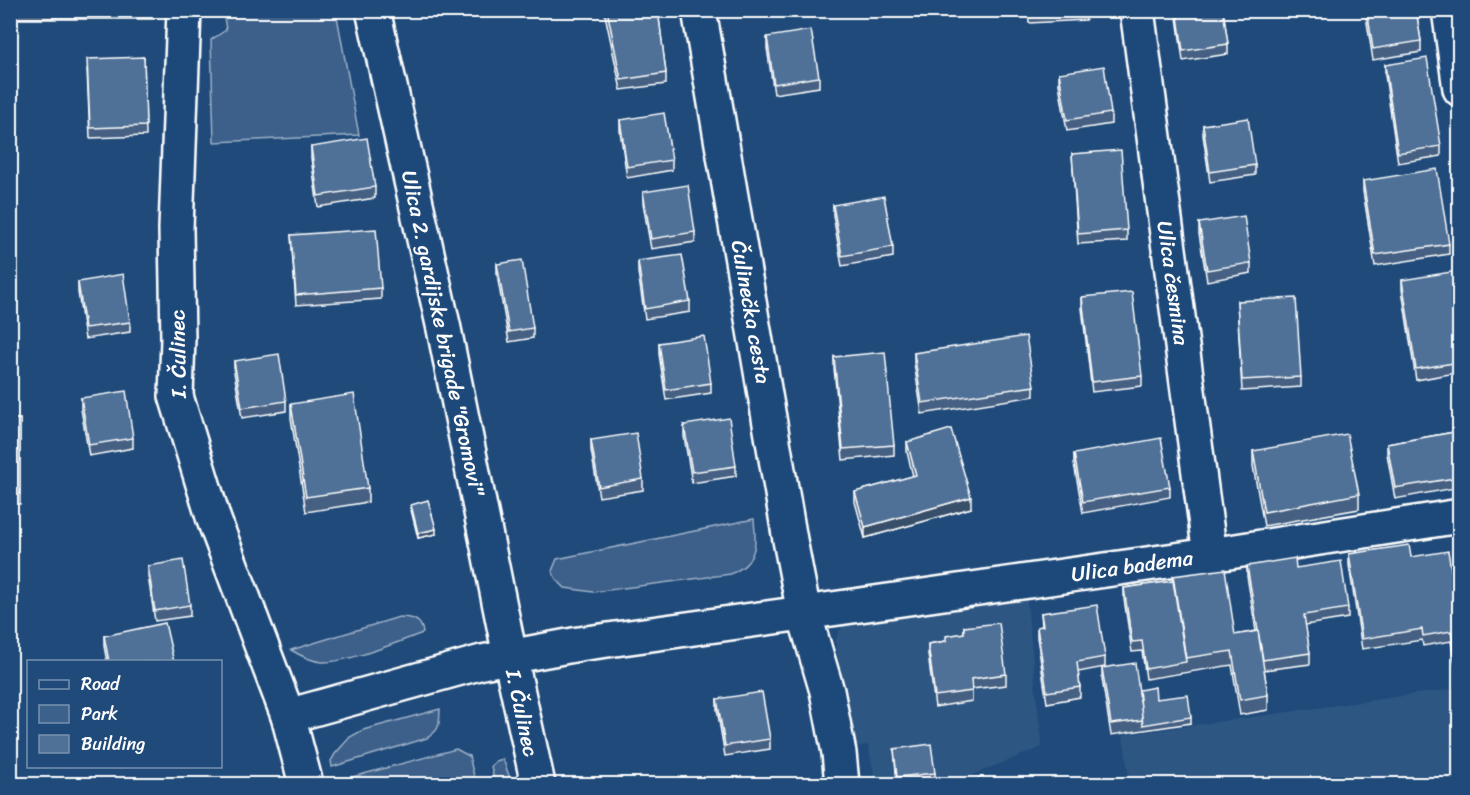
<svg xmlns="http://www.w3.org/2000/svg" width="1470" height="795" viewBox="0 0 1470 795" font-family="Sriracha,sans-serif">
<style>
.built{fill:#2e5683}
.green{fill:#3c618b;stroke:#9eb0c5;stroke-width:1.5}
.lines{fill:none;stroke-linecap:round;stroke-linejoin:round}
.minor-casing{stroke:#fff;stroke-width:38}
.tertiary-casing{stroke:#fff;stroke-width:38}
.minor{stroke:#1f4a7a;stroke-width:33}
.tertiary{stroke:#1f4a7a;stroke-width:33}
.wall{fill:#456182;stroke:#fff;stroke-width:1.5}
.shaded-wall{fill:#384f6a;stroke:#fff;stroke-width:1.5}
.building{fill:#507197;stroke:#fff;stroke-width:1.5}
.labels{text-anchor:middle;stroke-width:4.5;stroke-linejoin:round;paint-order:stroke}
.street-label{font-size:21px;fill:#fff;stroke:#1f4a7a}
</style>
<rect width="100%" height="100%" fill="#1f4a7a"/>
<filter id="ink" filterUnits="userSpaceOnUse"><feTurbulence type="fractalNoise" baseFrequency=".0167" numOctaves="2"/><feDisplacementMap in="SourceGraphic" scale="12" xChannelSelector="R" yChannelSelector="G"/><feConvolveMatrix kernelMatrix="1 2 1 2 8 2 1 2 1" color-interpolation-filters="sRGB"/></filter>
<g filter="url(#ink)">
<!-- built -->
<g class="built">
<polygon points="1026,594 1042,747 950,784 876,784 868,745 854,747 836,647 836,640 839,631 847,621"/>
<polygon points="1459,688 1459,784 1130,784 1123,735"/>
</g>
<!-- green -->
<g class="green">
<polygon points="223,11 336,11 359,135 214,142 211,40 226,30"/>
<path d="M754,519c1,15 4,31 -7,44 -4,5 -11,8 -16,11l-138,18 -28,-4 -9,-9 -4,-8 5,-12z"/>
<path d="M399,617c12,0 23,2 24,16 -26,9 -75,30 -101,29 -11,-1 -21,-6 -31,-12z"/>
<path d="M440,709c-1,16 1,20 -13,29l-95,29 -1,-6 4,-7 15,-17 13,-7z"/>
<polygon points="456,749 469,756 476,784 340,784 340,782 345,779"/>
<polygon points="503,759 512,784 495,784 491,766 496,761"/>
</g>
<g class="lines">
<!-- minor casing -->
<g class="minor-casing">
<g id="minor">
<polyline points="184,10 176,229 178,339 176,396 214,520 288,716 306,784"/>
<polyline points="699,10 790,540 804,613 827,691 839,753 842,784"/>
<polyline points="1137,10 1210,555"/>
<polyline points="1449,10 1460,89"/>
<polyline points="288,716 482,662 579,644 839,608 1210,555 1460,516"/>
</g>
</g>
<!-- tertiary casing -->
<g class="tertiary-casing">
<polyline id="tertiary" points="373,10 444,329 510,656 538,784"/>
</g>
<!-- minor -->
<use href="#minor" class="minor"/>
<!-- tertiary -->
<use href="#tertiary" class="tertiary"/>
</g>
<!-- wall -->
<g class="wall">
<rect x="10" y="10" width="144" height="9"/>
<polygon points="451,10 488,10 452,16"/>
<polygon points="604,10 658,10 666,73 666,84 621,90"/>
<polygon points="1028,10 1086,10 1086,20 1029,23"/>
<polygon points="1176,10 1223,10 1228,44 1228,54 1183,61"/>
<polygon points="1365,10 1416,10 1421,41 1421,52 1373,60"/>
<polygon points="767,37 819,77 819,87 774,94 767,48"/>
<polygon points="144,57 146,136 90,138 87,69"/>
<polygon points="1385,65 1441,146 1441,156 1398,163 1385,75"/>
<polygon points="1059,73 1111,113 1111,124 1067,131 1059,84"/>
<polygon points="620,120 672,160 672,170 627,178 620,131"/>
<polygon points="1203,125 1255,165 1255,175 1210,182 1203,135"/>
<polygon points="311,147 375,187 375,198 318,207 311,158"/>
<polygon points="1072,154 1127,230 1127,241 1078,244"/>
<polygon points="1363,181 1449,244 1449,254 1375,266 1363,191"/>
<polygon points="643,192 695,232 695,242 651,249 643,203"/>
<polygon points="833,205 893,247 893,257 842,266 833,215"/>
<polygon points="1199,223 1251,263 1251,273 1207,281 1199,234"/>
<polygon points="291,235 381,288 381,299 296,305"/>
<polygon points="638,261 690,301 690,312 645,319 638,272"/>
<polygon points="497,264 533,328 533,338 509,342 497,275"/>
<polygon points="1402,280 1460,285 1460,372 1416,380 1402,290"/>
<polygon points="78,282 130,322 130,332 85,339 78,292"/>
<polygon points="1082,297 1142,376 1142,386 1092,392 1082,308"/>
<polygon points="1237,301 1301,377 1301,387 1242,391"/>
<polygon points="659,343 711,383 711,393 666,400 659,354"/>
<polygon points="914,353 1034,386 1034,396 922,414 914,363"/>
<polygon points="834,357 894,445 894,455 843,460 834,368"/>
<polygon points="234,361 286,401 286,411 242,418 234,372"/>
<polygon points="81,398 133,438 133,448 89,456 81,409"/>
<polygon points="291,404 368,488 368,502 306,512 291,418"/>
<rect x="10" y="419" width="10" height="85"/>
<polygon points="684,425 736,466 736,476 692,483 684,436"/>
<polygon points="1460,431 1460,487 1395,499 1387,454 1387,444"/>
<polygon points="591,440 643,479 643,490 599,497 591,450"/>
<polygon points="907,442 971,508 865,538 855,502 855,492 913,476 907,452"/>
<polygon points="1253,451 1359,494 1359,509 1264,526 1253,466"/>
<polygon points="1074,454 1170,487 1170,497 1083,513 1074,464"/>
<polygon points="411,505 436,534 418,538 411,510"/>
<polygon points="1349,554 1411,557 1460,622 1460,679 1458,680 1451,641 1423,646 1422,640 1362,649 1349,565"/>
<polygon points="10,555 17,601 17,611 10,612"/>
<polygon points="148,566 190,605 190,616 155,621 148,576"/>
<polygon points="1247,566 1296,568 1348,608 1348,618 1305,625 1310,653 1310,664 1264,670 1268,695 1268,710 1240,715 1232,665 1146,679 1142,651 1132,652 1124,599 1124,588 1173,581 1173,576 1235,635 1256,631 1247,576"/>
<polygon points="1041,613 1105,657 1105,667 1078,672 1080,687 1080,697 1047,703 1037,637 1037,627 1042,626"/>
<polygon points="964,627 1006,674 1006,685 972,689 972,701 935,707 928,654 928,644 946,641 964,633"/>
<polygon points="104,636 174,662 107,662 104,646"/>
<polygon points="1102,668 1139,690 1191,717 1191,723 1111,735 1102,679"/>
<polygon points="717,699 770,739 770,749 725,756 717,709"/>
<polygon points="894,749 935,773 935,778 897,783"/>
</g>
<!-- shaded-wall -->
<g class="shaded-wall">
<polygon points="971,497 971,508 865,538 865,527"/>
<polygon points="436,529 436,534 418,538 418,533"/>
</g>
<!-- building -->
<g class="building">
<polygon points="607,10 658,10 666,73 621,80"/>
<polygon points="1029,10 1067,10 1029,13"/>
<polygon points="1177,10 1223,10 1228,44 1183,51"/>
<polygon points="1367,10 1416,10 1421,41 1373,49"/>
<polygon points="811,30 819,77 774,84 767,37"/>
<polygon points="144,57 146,126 90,128 87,59"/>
<polygon points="1427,58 1441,146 1398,153 1385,65"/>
<polygon points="1104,66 1111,113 1067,120 1059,73"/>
<polygon points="664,113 672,160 627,167 620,120"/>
<polygon points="1248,118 1255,165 1210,172 1203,125"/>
<polygon points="367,138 375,187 318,196 311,147"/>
<polygon points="1121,150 1127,230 1078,234 1072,154"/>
<polygon points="1437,169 1449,244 1375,255 1363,181"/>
<polygon points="688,185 695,232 651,239 643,192"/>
<polygon points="884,196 893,247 842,256 833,205"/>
<polygon points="1244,216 1251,263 1207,270 1199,223"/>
<polygon points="376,229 381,288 296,295 291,235"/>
<polygon points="682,255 690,301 645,309 638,261"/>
<polygon points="522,260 533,328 509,332 497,264"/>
<polygon points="1457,271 1460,285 1460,362 1416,369 1402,280"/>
<polygon points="123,274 130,322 85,328 78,282"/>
<polygon points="1132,292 1142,376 1092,382 1082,297"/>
<polygon points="1296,298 1301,377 1242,380 1237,301"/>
<polygon points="704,336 711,383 666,390 659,343"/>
<polygon points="1026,336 1034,386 922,403 914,353"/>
<polygon points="885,352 894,445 843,449 834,357"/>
<polygon points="279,354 286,401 242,408 234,361"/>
<polygon points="126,391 133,438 89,445 81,398"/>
<polygon points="354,394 368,488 306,497 291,404"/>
<polygon points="729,418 736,466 692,472 684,425"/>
<rect x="10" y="419" width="10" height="75"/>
<polygon points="951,429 971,497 865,527 855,492 916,475 907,442"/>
<polygon points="1460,431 1460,477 1395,488 1387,444"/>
<polygon points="636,433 643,479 599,487 591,440"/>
<polygon points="1347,434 1359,494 1264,512 1253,451"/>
<polygon points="1161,438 1170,487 1083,502 1074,454"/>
<polygon points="428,500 436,529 418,533 411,505"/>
<polygon points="1409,545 1411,557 1448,551 1460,622 1460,669 1458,669 1451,631 1423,636 1422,629 1362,639 1349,554"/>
<polygon points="10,555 17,601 10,602"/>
<polygon points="1295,558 1296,568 1341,561 1348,608 1304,615 1310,653 1263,660 1247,566"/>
<polygon points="183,560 190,605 155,611 148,566"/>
<polygon points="1225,569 1235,635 1258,631 1268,695 1240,700 1232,651 1186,658 1173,576"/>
<polygon points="1173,581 1186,662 1146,669 1142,641 1132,642 1124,588"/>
<polygon points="1097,605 1105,657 1077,662 1080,687 1047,692 1037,627 1043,626 1041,613"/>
<polygon points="165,623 174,662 109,662 104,636"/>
<polygon points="999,623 1006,674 971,679 972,691 935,696 928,644 946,641 946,636 964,633 964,627"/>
<polygon points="1135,663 1143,720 1111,724 1102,668"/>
<polygon points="1155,687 1156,699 1188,695 1191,717 1143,725 1139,690"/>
<polygon points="762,692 770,739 725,746 717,699"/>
<polygon points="931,744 935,773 897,777 894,749"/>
<polygon points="980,777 986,784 972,784"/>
</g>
</g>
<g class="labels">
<!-- street labels -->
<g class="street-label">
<text transform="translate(1173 283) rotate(82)" y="7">Ulica česmina</text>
<text transform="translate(751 312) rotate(80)" y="7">Čulinečka cesta</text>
<text transform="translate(443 333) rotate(78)" y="7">Ulica 2. gardijske brigade "Gromovi"</text>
<text transform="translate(178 354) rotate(-91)" y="7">I. Čulinec</text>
<text transform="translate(1132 566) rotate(-8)" y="7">Ulica badema</text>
<text transform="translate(522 713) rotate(78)" y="7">I. Čulinec</text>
</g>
</g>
<!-- margin -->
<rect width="1470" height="795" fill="none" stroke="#1f4a7a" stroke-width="36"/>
<rect x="18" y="18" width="1434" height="759" fill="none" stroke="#fff" stroke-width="2" filter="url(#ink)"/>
<!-- legend -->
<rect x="27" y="660" width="195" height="108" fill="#1f4a7a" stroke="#7992af" stroke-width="1.5"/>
<rect x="39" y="680" width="30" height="9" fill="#1f4a7a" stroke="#7992af" stroke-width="1.5"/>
<text x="81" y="690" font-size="18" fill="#ffffff">Road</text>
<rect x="39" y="705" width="30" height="18" fill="#3c618b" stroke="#7992af" stroke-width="1.5"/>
<text x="81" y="720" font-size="18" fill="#ffffff">Park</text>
<rect x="39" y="735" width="30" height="18" fill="#507197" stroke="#7992af" stroke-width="1.5"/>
<text x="81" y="750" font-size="18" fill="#ffffff">Building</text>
</svg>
